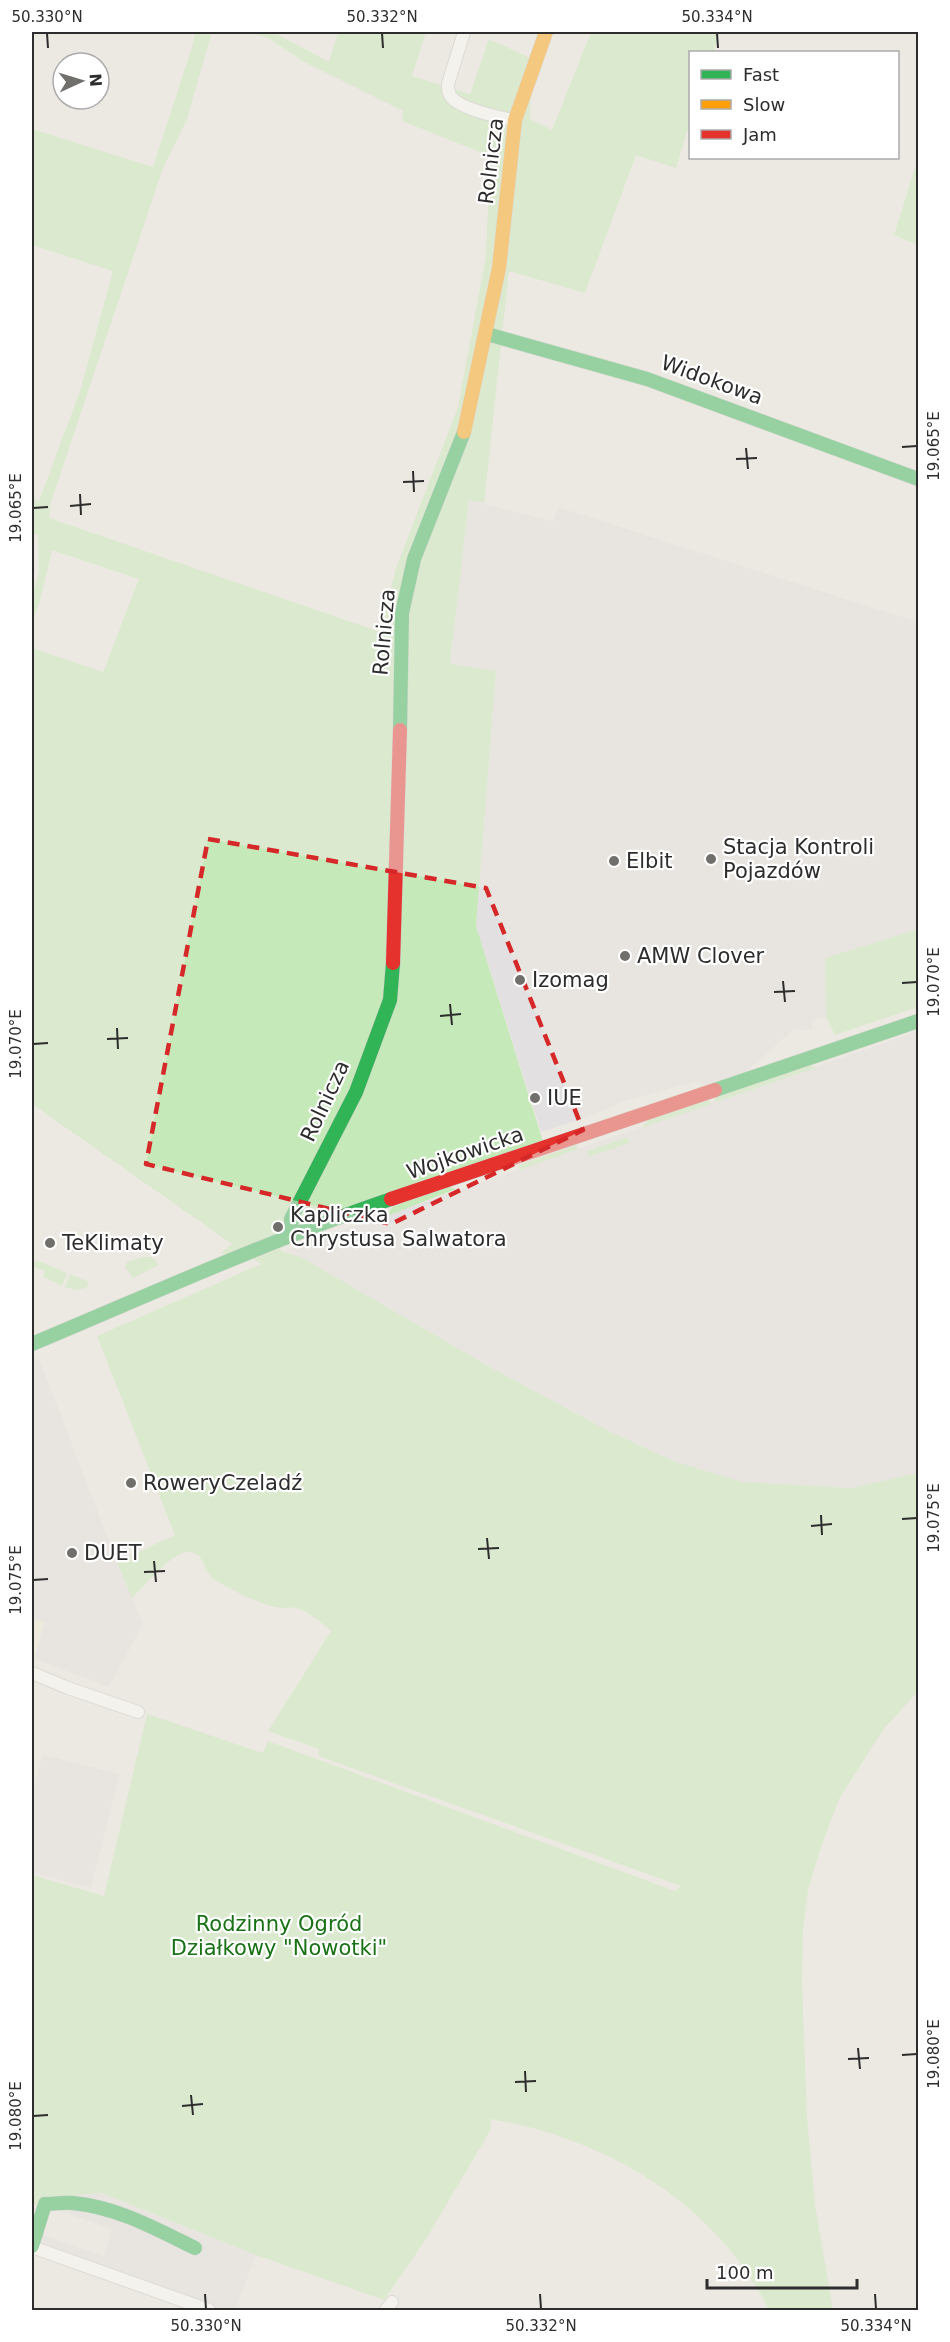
<svg xmlns="http://www.w3.org/2000/svg" width="950" height="2342" viewBox="0 0 950 2342" font-family="'DejaVu Sans',sans-serif">
<style>
.industrial{fill:#e3e0e1}
.education{fill:#efebd6}
.green{fill:#c6e9b9}
.lines{fill:none;stroke-linecap:round;stroke-linejoin:round}
.street-casing{stroke:#c9c8c7;stroke-width:14}
.fast-casing{stroke:#c9c8c7;stroke-width:15}
.slow-casing{stroke:#c9c8c7;stroke-width:15}
.jam-casing{stroke:#c9c8c7;stroke-width:15}
.street{stroke:#fcfcfb;stroke-width:12}
.fast{stroke:#30b455;stroke-width:14}
.slow{stroke:#ff9f0a;stroke-width:14}
.jam{stroke:#e5322d;stroke-width:14}
.marked{fill:none;stroke:#d62828;stroke-width:4.5;stroke-dasharray:12 8;stroke-linejoin:round}
.ticks{fill:none;stroke:#2d2d2d;stroke-width:2}
.poi-dot{fill:#706f6c;stroke:#fff;stroke-width:2}
.labels{text-anchor:middle;stroke-width:4.5;stroke-linejoin:round;paint-order:stroke}
.street-label{font-size:21px;fill:#2d2d2d;stroke:#fff}
.poi-label{font-size:21px;fill:#2d2d2d;stroke:#fff;text-anchor:start}
.park-label{font-size:21px;fill:#197215;stroke:#fff}
.neatline{fill:none;stroke:#2d2d2d;stroke-width:2}
.ticks-label{font-size:15px;text-anchor:middle;fill:#2d2d2d}
</style>
<rect width="100%" height="100%" fill="#ece9e2"/>
<!-- industrial -->
<g class="industrial">
<polygon points="469,500 553,521 558,507 918,622 918,929 825,958 826,1017 813,1020 812,1031 795,1029 732,1084 708,1086 695,1082 625,1101 596,1114 541,1132 476,926 496,672 450,665"/>
<polygon points="918,1031 918,1473 851,1488 742,1482 673,1461 605,1429 490,1367 286,1250"/>
<polygon points="39,1358 117,1562 143,1624 109,1687 34,1659 44,1622 32,1618 32,1361"/>
<polygon points="46,1755 120,1774 91,1888 32,1873 32,1791 42,1756"/>
<polygon points="102,2193 256,2255 235,2310 219,2310 36,2246 39,2233 104,2256 112,2229 48,2207 52,2197"/>
</g>
<!-- education -->
<polygon class="education" points="32,1618 44,1622 34,1659 32,1658"/>
<!-- green -->
<g class="green">
<path d="M195,32h17l-25,87 -24,49 -113,337 -1,13 331,114 16,-64 62,-161 28,-151 4,-100 -88,-35 1,-10 -99,-49 -36,-24 -20,-6h25l56,30 9,-30h88l-14,44 58,18 19,-55 43,20 -2,60 22,11 39,-98h129l-7,20h-23v70l-14,46 -40,-13 -51,138 -76,-22 -25,232 -15,-3 -19,164 46,7 -20,255 69,222 -279,90 18,14 17,5 189,110 115,62 68,32 69,21 109,6 67,-15v218l-35,39 -44,69 -20,54 -11,37 -5,39 -1,53 5,135 8,87 18,106h-64c-53,-107 -164,-172 -279,-191l1,9 -8,15 -59,99 -40,58 -128,-45 -154,-62 -50,4 -11,7 -9,1v-330l72,21 43,-182 116,39 5,-12 407,150 6,-5 -363,-130 1,-7 -51,-18 63,-100c-11,-9 -21,-19 -35,-23 -5,-2 -8,1 -13,0 -20,-1 -51,-18 -68,-28 -12,-7 -10,-29 -27,-28 -16,0 -45,35 -56,46l-15,-36 58,-27 -78,-199 164,-72 -23,-15 -13,5 -4,-1 11,-9 -200,-140v-456l71,24 36,-93 -87,-29 -12,51 -8,21v-36l3,1 4,-16 -1,-36 -6,-2v-34l7,2 41,-110 33,-120 -81,-26v-116l121,38 39,-120z"/>
<polygon points="918,158 918,245 894,235"/>
<polygon points="918,929 918,1007 835,1035 826,1017 825,958"/>
<polygon points="810,1065 816,1068 716,1102 714,1098"/>
<polygon points="709,1099 711,1104 641,1128 648,1120"/>
<polygon points="627,1137 630,1143 588,1157 587,1151"/>
<polygon points="576,1145 578,1149 520,1170 518,1165"/>
<polygon points="449,1187 456,1189 387,1216 392,1207"/>
<polygon points="143,1257 152,1257 159,1265 133,1278 125,1267 127,1262"/>
<polygon points="36,1260 67,1273 62,1286 43,1277 45,1271 32,1266"/>
<polygon points="70,1274 89,1282 87,1288 75,1290 65,1287"/>
</g>
<g class="lines">
<!-- street casing -->
<g class="street-casing">
<g id="street">
<path d="M464,32l-16,52c0,5 0,10 4,14 10,11 48,20 63,22"/>
<polyline points="32,1673 68,1688 138,1712"/>
<polyline points="32,2247 209,2310"/>
<polyline points="386,2310 392,2302"/>
</g>
</g>
<!-- fast casing -->
<g class="fast-casing">
<g id="fast">
<polyline points="487,334 647,379 918,479"/>
<polyline points="400,730 402,613 414,559 464,432"/>
<polyline points="715,1090 918,1021"/>
<polyline points="292,1235 291,1219 356,1092 390,1000 393,963"/>
<path d="M32,1344c119,-50 236,-103 359,-145"/>
<path d="M32,2246l13,-42c9,0 19,-2 28,-1 44,4 83,26 122,45"/>
</g>
</g>
<!-- slow casing -->
<g class="slow-casing">
<polyline id="slow" points="464,432 499,268 515,120 546,32"/>
</g>
<!-- jam casing -->
<g class="jam-casing">
<g id="jam">
<polyline points="393,963 400,730"/>
<polyline points="391,1199 715,1090"/>
</g>
</g>
<!-- street -->
<use href="#street" class="street"/>
<!-- fast -->
<use href="#fast" class="fast"/>
<!-- slow -->
<use href="#slow" class="slow"/>
<!-- jam -->
<use href="#jam" class="jam"/>
</g>
<!-- marked area -->
<path d="M0 0H950V2342H0ZM208,839l278,49 97,242 -192,94 -245,-60z" fill="#ece9e2" fill-opacity=".55" fill-rule="evenodd"/>
<path class="marked" d="M208,839l278,49 97,242 -192,94 -245,-60z"/>
<!-- ticks -->
<path class="ticks" d="M47,33l1,15M382,33l1,15M717,33l1,15M902,447l15,-1M746,448l2,21M736,459l21,-1M413,471l1,21M403,482l21,-1M80,494l1,21M70,506l21,-2M33,508l15,-1M783,981l2,21M902,983l15,-1M774,992l21,-1M450,1004l2,21M440,1016l21,-2M117,1028l1,21M107,1039l21,-1M33,1044l15,-1M821,1515l1,20M902,1519l15,-1M811,1526l21,-2M487,1538l2,21M478,1549l21,-1M154,1561l2,21M144,1572l21,-1M33,1580l15,-1M858,2048l2,21M902,2055l15,-1M848,2059l21,-1M525,2071l1,21M515,2082l21,-1M191,2095l2,20M182,2106l21,-2M33,2116l15,-1M205,2294l1,15M540,2294l1,15M875,2294l1,15"/>
<!-- markers -->
<g class="poi-dot">
<circle cx="711" cy="859" r="6"/>
<circle cx="614" cy="861" r="6"/>
<circle cx="625" cy="956" r="6"/>
<circle cx="520" cy="980" r="6"/>
<circle cx="535" cy="1098" r="6"/>
<circle cx="278" cy="1227" r="6"/>
<circle cx="50" cy="1243" r="6"/>
<circle cx="131" cy="1483" r="6"/>
<circle cx="72" cy="1553" r="6"/>
</g>
<g class="labels">
<!-- street labels -->
<g class="street-label">
<text transform="translate(491 161) rotate(-83)" y="7">Rolnicza</text>
<text transform="translate(712 380) rotate(20)" y="7">Widokowa</text>
<text transform="translate(384 632) rotate(-85)" y="7">Rolnicza</text>
<text transform="translate(325 1101) rotate(-65)" y="7">Rolnicza</text>
<text transform="translate(465 1153) rotate(-19)" y="7">Wojkowicka</text>
</g>
<!-- poi labels -->
<g class="poi-label">
<text x="723" y="854">Stacja Kontroli<tspan x="723" dy="24">Pojazdów</tspan></text>
<text x="626" y="868">Elbit</text>
<text x="637" y="963">AMW Clover</text>
<text x="532" y="987">Izomag</text>
<text x="547" y="1105">IUE</text>
<text x="290" y="1222">Kapliczka<tspan x="290" dy="24">Chrystusa Salwatora</tspan></text>
<text x="62" y="1250">TeKlimaty</text>
<text x="143" y="1490">RoweryCzeladź</text>
<text x="84" y="1560">DUET</text>
</g>
<!-- park labels -->
<g class="park-label">
<text x="279" y="1931">Rodzinny Ogród<tspan x="279" dy="24">Działkowy "Nowotki"</tspan></text>
</g>
</g>
<!-- border -->
<rect width="950" height="2342" fill="none" stroke="#ffffff" stroke-width="66"/>
<!-- legend -->
<rect x="689" y="51" width="210" height="108" fill="#ffffff" stroke="#ababab" stroke-width="1.5"/>
<rect x="701" y="70" width="30" height="9" fill="#30b455" stroke="#ababab" stroke-width="1.5"/>
<text x="743" y="81" font-size="18" fill="#2d2d2d">Fast</text>
<rect x="701" y="100" width="30" height="9" fill="#ff9f0a" stroke="#ababab" stroke-width="1.5"/>
<text x="743" y="111" font-size="18" fill="#2d2d2d">Slow</text>
<rect x="701" y="130" width="30" height="9" fill="#e5322d" stroke="#ababab" stroke-width="1.5"/>
<text x="743" y="141" font-size="18" fill="#2d2d2d">Jam</text>
<!-- north arrow -->
<g transform="translate(81 81) rotate(86)"><circle r="28" fill="#ffffff" stroke="#ababab" stroke-width="1.5"/>
<path d="M0-4.5L10 22L0 15L-10 22Z" fill="#706f6c"/>
<text y="-9" font-size="16" font-weight="bold" text-anchor="middle" fill="#2d2d2d">N</text>
</g>
<!-- scale -->
<path d="M707 2279v9h150v-9" fill="none" stroke="#2d2d2d" stroke-width="3"/>
<text x="716" y="2279" font-size="18" fill="#2d2d2d" stroke="#ffffff" stroke-width="4.5" paint-order="stroke">100 m</text>
<rect x="33" y="33" width="884" height="2276" class="neatline"/>
<g class="ticks-label">
<text x="47" y="22">50.330°N</text>
<text x="382" y="22">50.332°N</text>
<text x="717" y="22">50.334°N</text>
<text transform="translate(934 446) rotate(-90)" y="5">19.065°E</text>
<text transform="translate(16 508) rotate(-90)" y="5">19.065°E</text>
<text transform="translate(934 982) rotate(-90)" y="5">19.070°E</text>
<text transform="translate(16 1044) rotate(-90)" y="5">19.070°E</text>
<text transform="translate(934 1518) rotate(-90)" y="5">19.075°E</text>
<text transform="translate(16 1580) rotate(-90)" y="5">19.075°E</text>
<text transform="translate(934 2054) rotate(-90)" y="5">19.080°E</text>
<text transform="translate(16 2116) rotate(-90)" y="5">19.080°E</text>
<text x="206" y="2331">50.330°N</text>
<text x="541" y="2331">50.332°N</text>
<text x="876" y="2331">50.334°N</text>
</g>
</svg>
